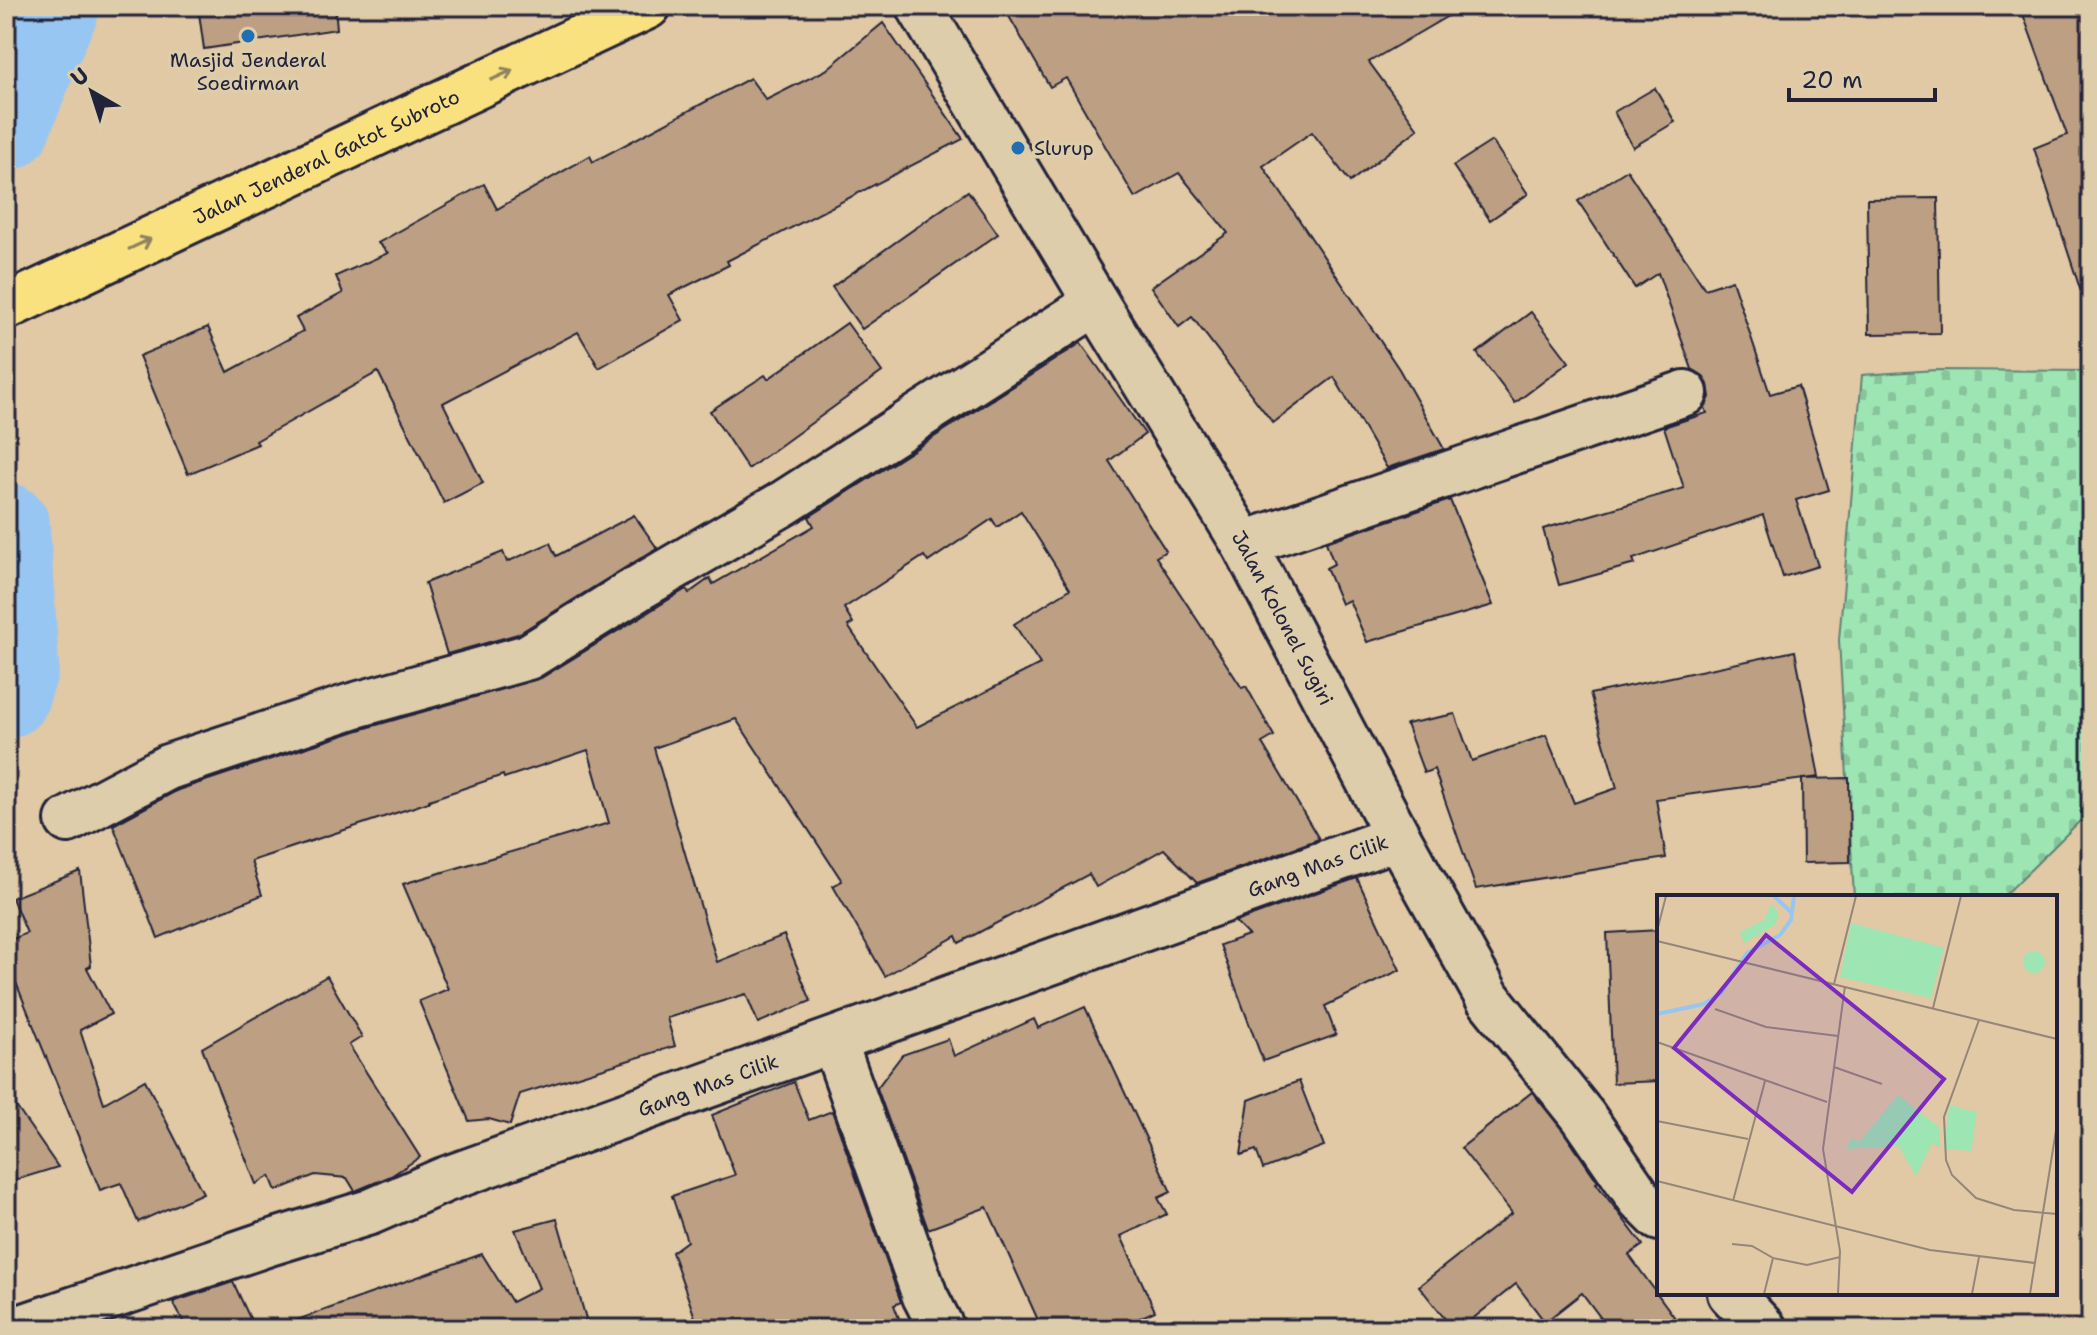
<svg xmlns="http://www.w3.org/2000/svg" width="2097" height="1335" viewBox="0 0 2097 1335" font-family="'Shantell Sans',sans-serif">
<style>
.cemetery{fill:url(#cemetery-stones);stroke:#608477;stroke-width:2}
.lines{fill:none;stroke-linecap:round;stroke-linejoin:round}
.river{stroke:#98c6f2;stroke-width:88}
.building{fill:#bda083;stroke:#22223b;stroke-width:2;fill-rule:evenodd}
.minor-casing{stroke:#22223b;stroke-width:50}
.major-casing{stroke:#22223b;stroke-width:50}
.minor{stroke:#decdaa;stroke-width:44}
.major{stroke:#fae180;stroke-width:44}
.oneway{stroke:#8e825e}
.poi-dot{fill:#1f6fb2;stroke:#decdaa;stroke-width:3}
.labels{text-anchor:middle;stroke-width:7;stroke-linejoin:round;paint-order:stroke}
.poi-label{font-size:20px;fill:#22223b;stroke:#decdaa}
.street-label{font-size:20px;fill:#22223b;stroke:#decdaa}
.inset-river{fill:none;stroke:#98c6f2;stroke-width:4}
.inset-road{fill:none;stroke:#94867a;stroke-width:2}
.view{fill:#7b2cbf;fill-opacity:0.15;stroke:#7b2cbf;stroke-width:4}
.inset-edge{fill:none;stroke:#22223b;stroke-width:4}
</style>
<defs>
<pattern id="cemetery-stones" width="16" height="16" patternUnits="userSpaceOnUse" patternTransform="scale(2)"><rect width="16" height="16" fill="#9de5b3"/><path d="M2 7V4a2 2 0 0 1 4 0v3zM10 15v-3a2 2 0 0 1 4 0v3z" fill="#87c49b"/></pattern>
</defs>
<rect width="100%" height="100%" fill="#e0c9a4"/>
<filter id="ink" filterUnits="userSpaceOnUse"><feTurbulence type="fractalNoise" baseFrequency=".0125" numOctaves="2"/><feDisplacementMap in="SourceGraphic" scale="16" xChannelSelector="R" yChannelSelector="G"/><feConvolveMatrix kernelMatrix="1 2 1 2 8 2 1 2 1" color-interpolation-filters="sRGB"/></filter>
<g filter="url(#ink)">
<!-- cemetery -->
<polygon class="cemetery" points="1936,370 2091,371 2091,810 2003,897 1854,897 1839,640 1862,375"/>
<g class="lines">
<!-- river -->
<g class="river">
<polyline points="6,127 40,41 56,6"/>
<polyline points="6,527 15,666 6,694"/>
</g>
</g>
<!-- building -->
<g class="building">
<polygon points="198,6 335,6 337,29 204,49"/>
<polygon points="1003,6 1465,6 1369,62 1418,129 1350,182 1312,132 1263,166 1399,369 1444,449 1387,468 1334,377 1273,423 1192,317 1179,327 1151,287 1228,233 1179,173 1135,198 1066,78 1050,87"/>
<polygon points="2020,6 2091,6 2091,297 2083,298 2034,148 2067,135"/>
<polygon points="883,23 963,139 727,261 729,265 669,295 683,320 599,368 578,332 443,403 483,483 444,503 378,372 256,441 258,444 188,474 139,356 208,327 228,372 303,331 296,318 343,293 336,276 388,253 378,243 484,184 497,209 590,156 593,162 750,78 766,100 826,70"/>
<polygon points="1655,88 1675,122 1633,147 1614,112"/>
<polygon points="1492,141 1528,194 1490,220 1453,166"/>
<polygon points="1627,170 1705,289 1732,280 1770,394 1798,386 1829,490 1796,500 1818,566 1783,577 1763,515 1633,559 1635,564 1559,585 1543,529 1684,488 1664,427 1707,413 1705,408 1710,397 1708,384 1702,375 1692,369 1658,273 1635,288 1578,201"/>
<polygon points="968,191 998,234 862,329 832,287"/>
<polygon points="1938,198 1940,333 1869,334 1867,199"/>
<polygon points="1531,312 1569,362 1515,403 1477,353"/>
<polygon points="847,323 882,372 748,469 710,411 765,375 768,379"/>
<path d="M1081,343l64,91 -36,27 57,90 -10,6 86,131 4,-2 28,50 -12,7 57,96 -122,44 -33,-34 -68,38 -7,-13 -130,69 -3,-7 -71,40 -52,-90 9,-5 -106,-162 -82,29 63,214 67,-27 27,66 -53,22 -12,-29 -79,24 8,28 -155,48 -10,31 -21,-6 -20,2 -50,-120 29,-12 -45,-105 206,-61 -21,-73 -84,28 -1,-3 -74,25v2l-178,59 11,34 -104,43 -45,-113 65,-35 181,-60 182,-52 145,-89 3,4 21,-15 3,6 101,-58 -5,-9zM1021,511l49,78 -56,35 26,40 -123,63 -69,-101 5,-3 -9,-15 80,-52 4,6 64,-43 5,8z"/>
<polygon points="1450,500 1493,605 1367,642 1349,600 1341,604 1326,568 1334,564 1326,542"/>
<polygon points="634,515 657,548 518,634 447,654 425,583 503,552 507,562 550,543 556,556"/>
<polygon points="1795,651 1819,777 1656,799 1666,858 1476,889 1434,769 1424,773 1406,724 1455,714 1472,761 1546,735 1574,803 1617,788 1590,694"/>
<polygon points="1849,778 1850,862 1803,863 1802,779"/>
<polygon points="80,871 91,966 87,968 111,1014 80,1030 104,1103 145,1080 203,1193 138,1222 121,1183 100,1190 6,958 6,942 27,933 12,898"/>
<polygon points="1357,878 1400,970 1325,1006 1336,1035 1263,1061 1220,945 1248,935 1235,922"/>
<polygon points="1659,930 1659,1081 1613,1083 1607,933"/>
<polygon points="327,976 362,1037 349,1045 420,1157 391,1176 355,1191 347,1178 315,1175 276,1191 270,1176 256,1184 202,1048"/>
<polygon points="1085,1007 1171,1192 1158,1198 1167,1214 1121,1236 1155,1311 1116,1329 1042,1329 987,1207 928,1229 877,1088 902,1055 948,1039 954,1056 1034,1019 1038,1028"/>
<polygon points="1299,1081 1324,1146 1263,1169 1256,1150 1241,1155 1249,1100"/>
<polygon points="794,1082 809,1120 832,1111 901,1302 894,1305 903,1329 699,1329 672,1252 687,1241 672,1196 735,1175 712,1115"/>
<polygon points="6,1092 58,1167 6,1183"/>
<polygon points="1532,1092 1563,1131 1598,1182 1596,1183 1643,1245 1629,1255 1683,1329 1609,1329 1582,1293 1545,1322 1516,1284 1460,1329 1453,1329 1419,1286 1512,1213 1461,1148"/>
<polygon points="557,1219 589,1329 287,1329 286,1324 482,1254 512,1302 539,1288 515,1230"/>
<polygon points="233,1282 255,1329 187,1329 173,1302"/>
</g>
<g class="lines">
<!-- minor casing -->
<g class="minor-casing">
<g id="minor">
<path id="s1" d="M919,6l177,297 148,241 154,293 90,161 95,118 57,83 19,19"/>
<polyline points="1244,544 1685,393"/>
<polyline points="68,820 168,767 352,706 528,657 637,589 784,503 1096,303"/>
<polyline points="834,1041 925,1296 942,1329"/>
<polyline points="1730,1293 1764,1329"/>
<path id="s2" d="M16,1329l253,-86 101,-31 74,-32 954,-343"/>
</g>
</g>
<!-- major casing -->
<g class="major-casing">
<g id="major">
<path id="s3" d="M6,307l642,-301"/>
</g>
</g>
<!-- minor -->
<use href="#minor" class="minor"/>
<!-- major -->
<use href="#major" class="major"/>
</g>
<!-- one-way arrows -->
<defs><path id="oneway-shaft" d="M-6 0H5M1.5-3L5.5 0L1.5 3" fill="none" stroke-width="1.6" stroke-linecap="round" stroke-linejoin="round" transform="scale(2)"/></defs>
<g class="oneway">
<use href="#oneway-shaft" transform="translate(502 75) rotate(-25)"/>
<use href="#oneway-shaft" transform="translate(140 244) rotate(-25)"/>
</g>
</g>
<!-- markers -->
<g class="poi-dot">
<circle cx="248" cy="36" r="8"/>
<circle cx="1018" cy="148" r="8"/>
</g>
<g class="labels">
<!-- poi labels -->
<g class="poi-label">
<text x="248" y="67">Masjid Jenderal<tspan x="248" dy="23">Soedirman</tspan></text>
<text x="1034" y="155" text-anchor="start">Slurup</text>
</g>
<!-- street labels -->
<g class="street-label">
<text dy="7" stroke="none"><textPath href="#s3" startOffset="354">Jalan Jenderal Gatot Subroto</textPath></text>
<text dy="7" stroke="none"><textPath href="#s1" startOffset="712">Jalan Kolonel Sugiri</textPath></text>
<text dy="7" stroke="none"><textPath href="#s2" startOffset="1382">Gang Mas Cilik</textPath></text>
<text dy="7" stroke="none"><textPath href="#s2" startOffset="734">Gang Mas Cilik</textPath></text>
</g>
</g>
<!-- overview -->
<g transform="translate(1657 895)">
<rect width="400" height="400" fill="#e0c9a4"/>
<path d="M292,210l28,7 -6,39 -27,-2z" fill="#9de5b3"/>
<path d="M114,10l7,6 -2,13 -32,19 -4,-11 24,-12z" fill="#9de5b3"/>
<path d="M241,200l42,33v20l-8,-5 -16,33 -18,-30 -53,3 8,-11 6,4z" fill="#9de5b3"/>
<path d="M194,28l93,25 -13,50 -91,-21zM366 67a11 11 0 1 1 22 0a11 11 0 1 1-22 0Z" fill="#9de5b3"/>
<path class="inset-river" d="M117,1l18,17M0,119l47,-10 17,-11 26,-40 33,-18 11,-15 3,-24"/>
<path class="inset-road" d="M0,36l9,-35M0,46l400,98M177,89l22,-88M276,113l28,-112M58,114l51,18 72,9M322,125l-35,97 2,43 6,15 24,23 38,12 43,4M0,147l170,60M177,172l48,17M0,226l91,18M0,286l273,69 105,13M76,306l32,-120M75,349l20,2 21,12 -9,36M116,363l34,7 33,-8M181,399l2,-43 -17,-102 22,-163M315,399l7,-37M373,399l27,-170"/>
<path class="view" d="M109,40l178,144 -92,113 -178,-144z"/>
<rect width="400" height="400" class="inset-edge"/>
</g>
<!-- margin -->
<rect width="2097" height="1335" fill="none" stroke="#decdaa" stroke-width="32"/>
<rect x="16" y="16" width="2065" height="1303" fill="none" stroke="#22223b" stroke-width="3" filter="url(#ink)"/>
<!-- north arrow -->
<g transform="translate(92 92) rotate(321)" stroke="#decdaa" stroke-width="6" paint-order="stroke">
<path d="M0-6L14 30L0 20L-14 30Z" fill="#22223b"/>
<text y="-12" font-size="22" font-weight="bold" text-anchor="middle" fill="#22223b">U</text>
</g>
<!-- scale -->
<path d="M1789 88v12h146v-12" fill="none" stroke="#22223b" stroke-width="4"/>
<text x="1801" y="88" font-size="24" fill="#22223b" stroke="#decdaa" stroke-width="6" paint-order="stroke">20 m</text>
</svg>
